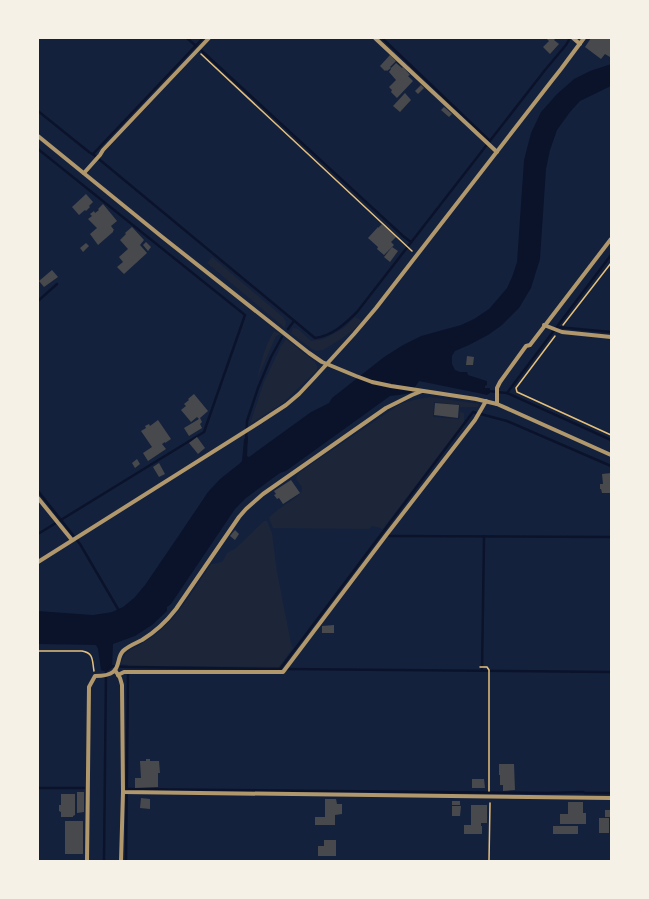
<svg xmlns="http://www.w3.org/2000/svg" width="649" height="899" viewBox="0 0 649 899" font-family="Signika,sans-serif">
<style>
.green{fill:#1d2539}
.water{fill:#0b132b}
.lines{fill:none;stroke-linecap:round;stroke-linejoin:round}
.stream{stroke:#0b132b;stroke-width:2.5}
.building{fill:#48494c}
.path{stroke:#e5c07b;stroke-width:1.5}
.minor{stroke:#b1986c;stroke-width:4}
</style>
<rect width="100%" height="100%" fill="#14213d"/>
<!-- green -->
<g class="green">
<polygon points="212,257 283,317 286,322 285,328 207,263"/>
<polygon points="355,317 361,320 361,322 353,330 341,339 323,350 317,351 312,349 291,333 293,328 298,329 311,341 324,339 344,328"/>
<path d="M274,331l6,3 -4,2 -19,43c5,-19 7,-31 17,-48z"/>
<polygon points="286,339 315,362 317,366 317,370 284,402 250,424 264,382 281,346"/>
<path d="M429,397l50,7 -1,3h-18v-2l-26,-3 -1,15 26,2 1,-7 4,1v9l-82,108 -1,-2 -9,-2 -3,3 -96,-1 -4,-10c9,-11 24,-16 33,-27v-4l-6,-8 2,-5 2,-2 100,-68 14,-4z"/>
<path d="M264,521h3l5,12 5,39 14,71 2,5 -14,19 -126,-1 -22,-1 -10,-1c3,-12 9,-14 19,-19 5,-3 10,-7 15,-10 24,-19 39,-46 56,-71l7,-1 5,-2 4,-8 8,-4z"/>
</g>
<!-- water -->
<polygon class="water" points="611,64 611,86 580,101 570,112 557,130 550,150 546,169 540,259 531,288 519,308 502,325 488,335 469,345 455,351 452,356 452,364 455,370 460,372 467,372 468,375 487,381 487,385 485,386 485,388 490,388 490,393 487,395 478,393 419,381 411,393 399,395 390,396 286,471 280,473 246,498 235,509 171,604 167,607 167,611 152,625 135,636 113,644 112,668 108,671 103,671 101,670 98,649 96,645 38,644 38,611 93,615 112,612 123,607 134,598 145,585 177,538 208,492 220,479 239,464 242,461 244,439 248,436 247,456 249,457 311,412 329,403 332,398 384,357 403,345 421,336 461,325 474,319 489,309 507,288 512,277 517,262 524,160 531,133 541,112 557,94 574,79 590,71"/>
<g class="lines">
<!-- stream -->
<g class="stream">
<polyline points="187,38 196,46"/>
<polyline points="382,38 490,141"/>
<polyline points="202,51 403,236 411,242"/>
<path d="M38,111l51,41 5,3 221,183c17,-2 30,-14 42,-26l188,-242 21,-25 4,-7"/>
<polyline points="38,149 245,315 204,432 38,534"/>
<polyline points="93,154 203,38"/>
<polyline points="38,301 57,284"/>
<polyline points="557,327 611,332"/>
<polyline points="288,329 294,321"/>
<polyline points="488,391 507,393 611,440"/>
<polyline points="507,393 611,255"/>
<polyline points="246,441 247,421 258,388 271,357 282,337"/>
<polyline points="38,491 80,544 118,609"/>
<polyline points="389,536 611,537"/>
<polyline points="110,666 128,667 280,669 473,412 507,421 611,466"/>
<polyline points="285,669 611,672"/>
<polyline points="482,671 484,537"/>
<polyline points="38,788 84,788"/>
<polyline points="127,789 548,793 583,792 585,793 611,793"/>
<polyline points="104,861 106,670"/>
<polyline points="126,861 128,672"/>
</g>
</g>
<!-- building -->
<g class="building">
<polygon points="546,38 556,38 554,40 559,44 550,54 543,47 549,41"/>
<polygon points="591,38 611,38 610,57 605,54 601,59 585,47"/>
<polygon points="390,55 396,61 390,67 391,68 387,71 386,70 385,71 380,66"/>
<polygon points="396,63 402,68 403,67 410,75 408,76 413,81 397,98 391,92 392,90 389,87 396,80 389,72 391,69 391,68"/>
<polygon points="421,85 424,88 418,94 415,91"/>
<polygon points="405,93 411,100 400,112 393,106"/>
<polygon points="444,107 452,114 449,117 441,110"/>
<polygon points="86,194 93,202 89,206 90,207 86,211 85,210 79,215 72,207"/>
<polygon points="103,204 117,221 111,226 114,230 113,231 113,232 98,245 90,234 97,228 88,219 92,216 90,214 94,211 95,213 99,210 98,209"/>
<polygon points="382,224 396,237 391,242 394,245 384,255 377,249 378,247 368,238 378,227 378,228"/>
<polygon points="132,227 144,240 140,245 147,253 124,274 117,267 123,262 119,257 128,249 120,240 126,234 125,233"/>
<polygon points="146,242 151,247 148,251 143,245"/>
<polygon points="86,243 89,246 83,252 80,248"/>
<polygon points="392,247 398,251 390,262 384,257"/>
<polygon points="52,270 58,277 44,287 39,281"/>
<polygon points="467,356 474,357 473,365 466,365"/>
<polygon points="194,394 208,411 200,418 202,422 200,424 202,428 189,436 184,428 199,419 197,417 191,422 181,410 186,406 184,404 189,400 188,399"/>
<polygon points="435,403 459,405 458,418 434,415"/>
<polygon points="158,420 171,439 165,443 165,442 162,444 166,449 148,461 143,453 152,447 141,431 146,428 145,426 149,424 150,426"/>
<polygon points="197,437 205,448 198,454 189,443"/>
<polygon points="137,459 140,464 135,468 132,463"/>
<polygon points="159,463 165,474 159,477 153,467"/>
<polygon points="611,473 611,493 602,493 601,489 600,489 600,484 603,484 602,474"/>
<polygon points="291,480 300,493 283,504 279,498 277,499 274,495 276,494 274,491"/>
<polygon points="235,530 239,534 235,540 230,536"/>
<polygon points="334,625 334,633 322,633 322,626"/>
<polygon points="146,759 150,759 150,761 159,761 160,773 158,773 158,787 135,788 135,778 141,778 140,761 146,761"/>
<polygon points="499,764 514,764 515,790 503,791 503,785 500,785 500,775 499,775"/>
<polygon points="472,779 484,779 485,788 472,788"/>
<polygon points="77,792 84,792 84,812 77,813"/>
<polygon points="61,794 75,794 75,815 73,816 73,817 61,817 61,812 59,811 59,805 61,805"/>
<polygon points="141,798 150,799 150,809 140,808"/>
<polygon points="325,799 336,799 337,804 342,804 342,814 335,815 335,825 315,825 315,817 325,817"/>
<rect x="452" y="801" width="8" height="4"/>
<polygon points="568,802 583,802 583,813 586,813 586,824 560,824 560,814 568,814"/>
<polygon points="471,805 487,805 487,823 481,823 481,826 482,826 482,834 464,834 464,825 471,825"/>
<polygon points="452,806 461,806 460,816 452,816"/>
<rect x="605" y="810" width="5" height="7"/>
<rect x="599" y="818" width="10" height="15"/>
<rect x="65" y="821" width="18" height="33"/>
<rect x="553" y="826" width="25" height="8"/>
<polygon points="324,840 336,840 336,856 318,856 318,846 324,846"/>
</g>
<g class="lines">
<!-- path -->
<g class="path">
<polyline points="201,54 412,251"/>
<polyline points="563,325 611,263"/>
<polyline points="555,336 516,388 517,392 611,435"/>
<path d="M38,651h44c12,2 10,9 12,20"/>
<polyline points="480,667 487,667 489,670 489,791"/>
<polyline points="489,861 490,803"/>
</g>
<!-- minor -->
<g class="minor">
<polyline points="375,38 497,152"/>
<polyline points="573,38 580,44"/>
<polyline points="38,136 161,236 309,353 322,362 327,364 356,376 372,382 391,386 476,399 497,404 611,455"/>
<polyline points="84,173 100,155 103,150 209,38"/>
<polyline points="544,325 562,332 611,337"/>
<polyline points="497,404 497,388 500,382 526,346 530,345 611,239"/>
<polyline points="38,498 72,540"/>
<polyline points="38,562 260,422 286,405 299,394 315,377 354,334 376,308 550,83 561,69 584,38"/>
<polyline points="115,670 120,678 122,685 123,792 611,798"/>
<polyline points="118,675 124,672 283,672 387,534 475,420 486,401"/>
<path d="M87,861l2,-174 6,-11c6,0 13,0 18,-4 7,-5 4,-15 10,-21 5,-5 13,-8 19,-11 13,-8 24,-18 34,-31l63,-92 7,-8 17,-15 123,-86 26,-13 10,-4"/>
<polyline points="121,861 123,792"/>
</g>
</g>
<!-- border -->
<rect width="649" height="899" fill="none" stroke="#f6f1e7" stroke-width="78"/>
</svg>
